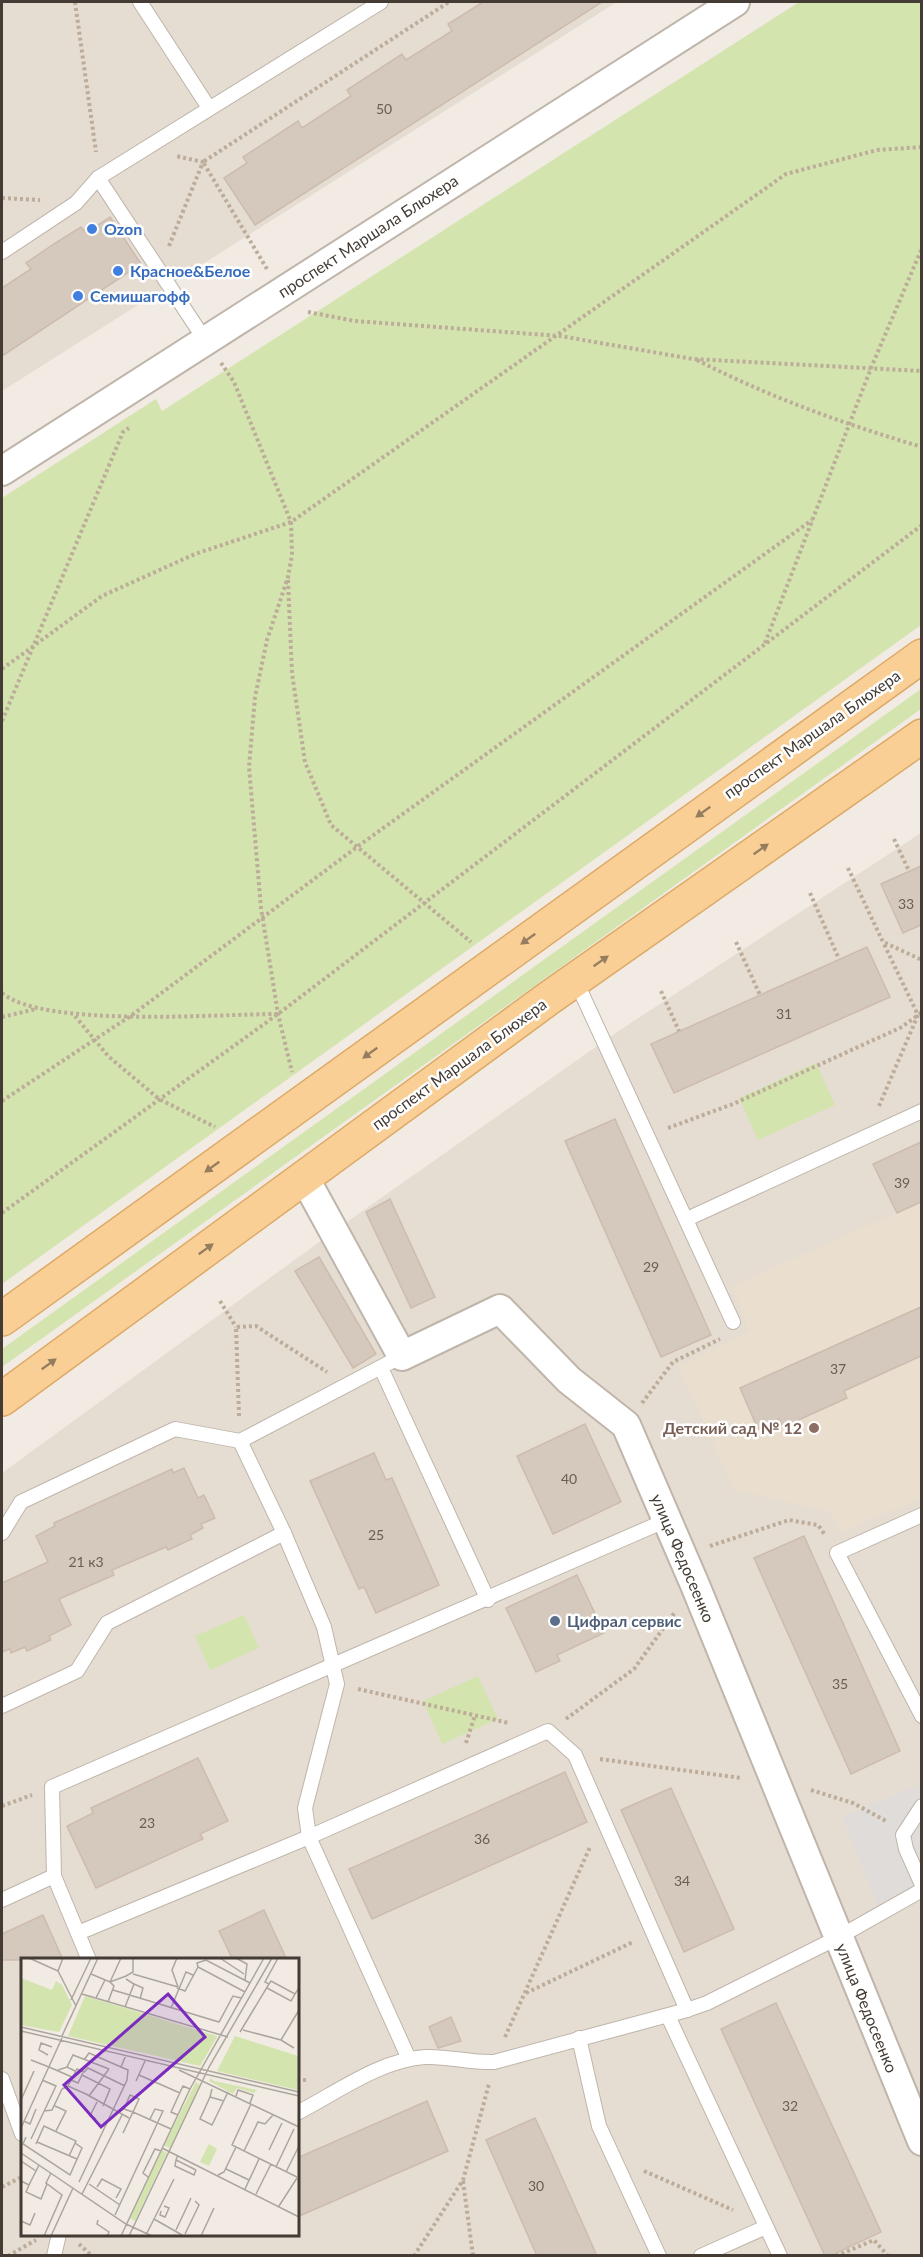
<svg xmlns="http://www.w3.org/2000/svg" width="923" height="2257" viewBox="0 0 923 2257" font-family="Lato,sans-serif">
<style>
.residential{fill:#e5ddd2;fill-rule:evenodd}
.education{fill:#eadece}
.green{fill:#d3e4ae}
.parking{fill:#dfdcd9}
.building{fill:#d5c8bd;stroke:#cdbcae;stroke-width:1.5}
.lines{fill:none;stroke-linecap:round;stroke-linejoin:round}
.service-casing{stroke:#bfb5aa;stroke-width:16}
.minor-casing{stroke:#bfb5aa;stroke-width:32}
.primary-casing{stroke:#dda966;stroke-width:36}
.path{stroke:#bdac99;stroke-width:4;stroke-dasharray:3 3;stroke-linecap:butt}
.service{stroke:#fff;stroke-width:14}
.minor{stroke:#fff;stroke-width:28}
.primary{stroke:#f9cf95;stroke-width:33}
.oneway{fill:#957e60}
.shop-dot{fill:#3f7fe0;stroke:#fff;stroke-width:2}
.education-dot{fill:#8d6e63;stroke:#fff;stroke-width:2}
.service-dot{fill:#5c6f8a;stroke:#fff;stroke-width:2}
.labels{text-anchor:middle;stroke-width:5;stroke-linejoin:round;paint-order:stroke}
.number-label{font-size:14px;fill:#685e56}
.shop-label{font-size:16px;font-weight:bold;fill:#366cbe;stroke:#fff;text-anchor:start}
.street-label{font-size:16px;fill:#433b34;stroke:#fff}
.education-label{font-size:16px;font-weight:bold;fill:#785e54;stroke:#fff;text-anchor:end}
.service-label{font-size:16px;font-weight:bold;fill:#4e5e75;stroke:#fff;text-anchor:start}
.inset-road{fill:none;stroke:#aba59e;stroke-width:1.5}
.view{fill:#7b2cbf;fill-opacity:0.15;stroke:#7b2cbf;stroke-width:3}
.inset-edge{fill:none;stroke:#433b34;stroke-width:3}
</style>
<rect width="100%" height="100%" fill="#f1ebe4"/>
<!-- residential -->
<g class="residential">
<polygon points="2,2 617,2 2,391"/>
<path d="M921,833v1422h-919v-782l342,-249 273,-192zM22,1960h275v274h-275z"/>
</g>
<!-- education -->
<polygon class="education" points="921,1202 921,1498 841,1532 828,1511 734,1490 678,1366 749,1332 732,1286"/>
<!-- green -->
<g class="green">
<polygon points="799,2 921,2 921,625 2,1284 2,498 156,399 162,411"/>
<polygon points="921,689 921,709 2,1367 2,1349"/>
<polygon points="816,1063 835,1105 758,1140 739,1098"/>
<polygon points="244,1615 259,1648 210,1670 195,1636"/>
<polygon points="478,1676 498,1719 442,1744 423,1701"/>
</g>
<!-- parking -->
<polygon class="parking" points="921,1784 921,1889 878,1907 842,1817"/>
<!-- building -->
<g class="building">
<polygon points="483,2 602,2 255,225 224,178 247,163 243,157 298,121 302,128 351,96 347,90 402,54 406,60 452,31 448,24"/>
<polygon points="110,217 141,264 2,356 2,288 31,269 26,263 54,244 81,227 86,233"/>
<polygon points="921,866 921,925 903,933 881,884"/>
<polygon points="867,947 890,997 674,1093 651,1044"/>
<polygon points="615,1119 711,1335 661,1357 565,1141"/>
<polygon points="921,1142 921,1202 897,1213 873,1164"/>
<polygon points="390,1199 435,1297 411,1308 366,1212"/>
<polygon points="319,1257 376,1354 353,1368 295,1271"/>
<polygon points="921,1307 921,1356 844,1391 847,1398 783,1427 779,1419 758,1429 740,1388"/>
<polygon points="585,1424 621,1502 553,1534 517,1456"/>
<polygon points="374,1453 386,1480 392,1478 439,1585 376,1613 364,1587 359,1589 310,1481"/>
<polygon points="184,1468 198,1498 204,1495 215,1518 201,1524 203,1528 190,1535 192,1539 168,1550 166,1547 112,1570 114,1575 59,1599 71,1625 49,1636 51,1640 27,1651 25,1647 11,1653 10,1649 2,1652 2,1583 48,1562 36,1536 55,1526 54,1523 172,1469 173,1473"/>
<polygon points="804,1536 900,1751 851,1774 754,1558"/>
<polygon points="577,1575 604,1633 557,1655 560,1661 536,1672 506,1608"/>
<polygon points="198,1758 228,1821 200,1834 203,1839 96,1888 67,1826 93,1813 91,1808"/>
<polygon points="565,1772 587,1822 372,1919 349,1869"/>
<polygon points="671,1788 734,1929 684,1952 621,1810"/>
<polygon points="264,1910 287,1960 233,1960 219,1931"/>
<polygon points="43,1915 63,1960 2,1960 2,1934"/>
<polygon points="776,2003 881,2232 830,2256 825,2256 721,2029"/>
<polygon points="451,2017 461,2041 438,2048 429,2027"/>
<polygon points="427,2101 448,2151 297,2217 297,2158"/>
<polygon points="535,2118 548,2146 597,2256 537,2256 486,2140"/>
</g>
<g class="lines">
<!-- service casing -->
<g class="service-casing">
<g id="service">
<polyline points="140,2 209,108"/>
<polyline points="98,178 205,340"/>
<polyline points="2,252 76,203 98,178 381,2"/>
<polyline points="575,979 733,1322"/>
<polyline points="687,1219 922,1111"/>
<polyline points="381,1368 488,1600"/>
<polyline points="240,1441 284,1533 324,1627 337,1684 305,1808 309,1837 409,2059"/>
<polyline points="922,1515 837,1553 922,1716"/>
<polyline points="2,1533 21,1502 175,1429 240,1441 402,1356"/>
<polyline points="2,1706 77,1671 107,1623 284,1533"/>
<polyline points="922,1806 903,1835 906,1849 922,1885"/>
<polyline points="54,1876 89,1960"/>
<polyline points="2,1900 54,1876 52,1787 667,1520"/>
<polyline points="78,1933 309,1837 548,1731 575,1755 687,2010"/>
<polyline points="668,2016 780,2256"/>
<polyline points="579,2038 599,2126 659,2256"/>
<polyline points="2,2079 22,2134"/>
<path d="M297,2113c39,-20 83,-53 128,-56 23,-1 46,6 69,5l193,-52 20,-7 130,-65 85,-48"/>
<polyline points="54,2256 59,2234"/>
<polyline points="701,2256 766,2227"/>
</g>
</g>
<!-- minor casing -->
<g class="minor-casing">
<g id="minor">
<polyline points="2,471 735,2"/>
<polyline points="304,1177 402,1356 500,1309 569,1380 626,1425 695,1585 922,2141"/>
</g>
</g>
<!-- primary casing -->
<g class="primary-casing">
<g id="primary">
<polyline points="2,1319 922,656"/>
<polyline points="2,1399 549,998 922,736"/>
</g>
</g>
<!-- path -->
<g class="path">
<polyline points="75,2 96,152"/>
<polyline points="2,198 40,200"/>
<polyline points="169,246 203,162 176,156"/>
<polyline points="267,269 203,162 449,2"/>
<polyline points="308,312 355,321 560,336 693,359 922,371"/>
<path d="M697,360c72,37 147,64 225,87"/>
<polyline points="221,363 234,382 291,522 292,555 288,577 267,640 255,697 249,767 261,908 278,1014 292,1072"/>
<polyline points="288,580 292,673 305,762 331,825 471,942"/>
<polyline points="765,643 871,368 922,248"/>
<polyline points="2,669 102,596 195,554 291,522 786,174 877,150 922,147"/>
<polyline points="2,721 123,432 129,428"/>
<polyline points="894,839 909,871"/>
<polyline points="848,868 883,942 922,960"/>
<polyline points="810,893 839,959"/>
<polyline points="736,942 760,995"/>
<polyline points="661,991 679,1031"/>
<path d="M2,993c41,35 217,21 276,21"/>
<polyline points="75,1016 108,1056 159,1099 215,1127"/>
<polyline points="2,1017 36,1009"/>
<polyline points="2,1101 132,1015 357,847 812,520"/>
<polyline points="879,1106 918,1015 883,942"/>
<polyline points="668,1128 733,1104 902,1027 922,1012"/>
<polyline points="2,1213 278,1014 922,525"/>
<polyline points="220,1301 236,1327"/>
<polyline points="642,1403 673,1362 720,1339"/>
<polyline points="239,1416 236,1327 256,1326 327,1372"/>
<polyline points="710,1546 789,1520 818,1525 825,1535"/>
<polyline points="358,1689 509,1723"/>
<polyline points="566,1719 634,1669 675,1612"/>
<polyline points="466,1743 475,1715"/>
<polyline points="600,1759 741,1778"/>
<polyline points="811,1790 853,1803 886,1821"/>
<polyline points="2,1806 32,1795"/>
<polyline points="526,1993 633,1942"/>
<polyline points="505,2037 590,1847"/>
<polyline points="297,2080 308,2080"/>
<polyline points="644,2171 733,2210"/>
<polyline points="463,2181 473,2256"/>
<polyline points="2,2187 22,2177"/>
<polyline points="79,2244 92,2256"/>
<polyline points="8,2256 36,2240"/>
<polyline points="414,2256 463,2180 489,2084"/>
<polyline points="836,2256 874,2240 888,2256"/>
</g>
<!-- service -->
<use href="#service" class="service"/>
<!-- minor -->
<use href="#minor" class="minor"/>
<!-- primary -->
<use href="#primary" class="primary"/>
</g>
<!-- one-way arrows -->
<defs><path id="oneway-solid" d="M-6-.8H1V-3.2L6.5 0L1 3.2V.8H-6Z" transform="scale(1.5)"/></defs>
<g class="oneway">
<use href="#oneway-solid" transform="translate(703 812) rotate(144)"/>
<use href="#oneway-solid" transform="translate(761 849) rotate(-35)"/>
<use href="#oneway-solid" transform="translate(528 939) rotate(144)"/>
<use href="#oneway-solid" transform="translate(601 961) rotate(-35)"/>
<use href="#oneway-solid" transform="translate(370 1053) rotate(144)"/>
<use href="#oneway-solid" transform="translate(212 1167) rotate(144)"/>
<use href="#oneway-solid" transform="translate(206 1249) rotate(-36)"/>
<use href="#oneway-solid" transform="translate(49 1364) rotate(-36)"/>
</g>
<!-- markers -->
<g class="shop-dot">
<circle cx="92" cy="229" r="6"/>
<circle cx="118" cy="271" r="6"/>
<circle cx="78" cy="296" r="6"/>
</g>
<circle class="education-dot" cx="814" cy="1428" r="6"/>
<circle class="service-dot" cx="555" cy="1621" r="6"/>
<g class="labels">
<!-- number labels -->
<g class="number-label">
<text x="384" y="114">50</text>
<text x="906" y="909">33</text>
<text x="784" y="1019">31</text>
<text x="902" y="1188">39</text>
<text x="651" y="1272">29</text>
<text x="838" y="1374">37</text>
<text x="569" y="1484">40</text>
<text x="376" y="1540">25</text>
<text x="86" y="1567">21 к3</text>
<text x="840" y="1689">35</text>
<text x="147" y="1828">23</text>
<text x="482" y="1844">36</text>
<text x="682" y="1886">34</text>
<text x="790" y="2111">32</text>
<text x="536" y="2191">30</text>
</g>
<!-- shop labels -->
<g class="shop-label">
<text x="104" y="235">Ozon</text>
<text x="130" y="277">Красное&amp;Белое</text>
<text x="90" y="302">Семишагофф</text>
</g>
<!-- street labels -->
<g class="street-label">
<text transform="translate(368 236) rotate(-33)" y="6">проспект Маршала Блюхера</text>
<text transform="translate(812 734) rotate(-35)" y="6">проспект Маршала Блюхера</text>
<text transform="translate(459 1064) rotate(-36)" y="6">проспект Маршала Блюхера</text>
<text transform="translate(683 1558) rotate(67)" y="6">улица Федосеенко</text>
<text transform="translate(867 2008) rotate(68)" y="6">улица Федосеенко</text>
</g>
<!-- education labels -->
<g class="education-label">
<text x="802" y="1434">Детский сад № 12</text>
</g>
<!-- service labels -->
<g class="service-label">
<text x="567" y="1627">Цифрал сервис</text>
</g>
</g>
<!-- overview -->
<g transform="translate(21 1958)">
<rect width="278" height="278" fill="#f1ebe4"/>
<path d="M0,20l31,12 4,-9 6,4 10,20 -13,27 -38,-7zM64,38l132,40v1l-17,29 -132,-30zM214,78l63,20v34l-81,-19zM190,120l3,3 43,9 -3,3 -17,-5 -4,6 -24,-13zM175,124l4,3 -30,63 -6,-3zM188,186l8,5 -8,17 -9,-4zM141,192l5,3 -32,68 -5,-3z" fill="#d3e4ae"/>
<path class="inset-road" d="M8,0l29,13M42,0l-5,13 18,35M156,0l-5,12 6,17M199,0l24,16M215,0l11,6 -2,16M70,16l19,8 16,-6 7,-4v-14M112,16l45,13M113,26l9,4 -3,11M248,26l2,-3 24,13 4,-6M156,30l8,3 13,-24M246,30l24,13 4,-7M92,32l106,32 14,-26 8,2M224,34l-47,-25 -1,-4 9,-3 44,23M61,36l146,43M75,40l9,-18M50,42l20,-42M87,44l6,-16 -4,-4 11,-24M104,49l9,-23 -8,-5M150,50l15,-36 7,3M0,69l278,65M222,72l38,10 13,8M0,73l278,65M219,74l29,-48 -4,-2 13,-24M41,78l36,-78M260,82l18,-30M27,97l-9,-5 2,-7 11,4M10,102l18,7M63,102l5,-7 32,14M28,109l23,10M46,109l6,-12 36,14M37,112l9,-3 8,4M158,112l120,57M61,117l28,14 -7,17M118,117l41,18M50,122l7,3 5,-10M115,123l9,-20M47,128l9,-17 7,3 4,-4 37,18M41,131l6,-3 18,8 43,24M191,131l-2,8 14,4M68,138l20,-27M215,138l2,-6 15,5 -3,8M189,139l-10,22 12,6 16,-33M0,142l13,-29M230,146l-19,41 65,32M34,148l11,5 -10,20M23,153l8,-1 10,-21M97,154l6,-3 9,3 6,-13 -9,-4 -6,14M157,157l-7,-3 12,-26 7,3M75,161l-6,-3 7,-14M3,163l6,3 6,-15M0,170l41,-90M102,175l10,-21 38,17M5,179l-3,7 47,31 12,-27 -7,-5M10,181l25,-53 -14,-6M16,184l40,17M15,186l8,-18 32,15 -7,15M141,190l137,69M248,192l13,-27M223,193l14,-29 7,2 8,-9M0,195l105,71 26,12M157,197l-2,5 20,10M155,202l-1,6 19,9 2,-5M0,203l15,10M255,209l18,-38M205,211l23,11M265,214l13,-26M197,217l6,-3 12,-25M127,219l-5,-4 12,-24 6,2M0,223l8,4 10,-20M58,224l48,-102 1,-10 -7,-3 5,-12M68,226l31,21M8,227l-3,7 15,7 6,-15M76,229l5,-8 19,10 -5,9M224,231l14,-30M61,236l40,-79M235,236l15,-30M258,248l18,-28M140,253l-1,4 5,2 4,-9 -5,-2M94,257l48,-104 -8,-2 -5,10M133,261l28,16M77,262l-1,4 12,8 -2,4M0,263l9,4 5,-12M155,272l15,-32M126,275l27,-54M164,276l14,-29 -4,-4M23,278l18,-41 -16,-12 5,-10M30,278l22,-48M100,278l69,-147 74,-131M108,278l80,-169 63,-109M180,278l13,-28"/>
<path class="view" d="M147,36l37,43 -104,90 -37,-42z"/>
<rect width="278" height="278" class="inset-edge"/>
</g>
<!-- border -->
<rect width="923" height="2257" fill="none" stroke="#433b34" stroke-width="6"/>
</svg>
